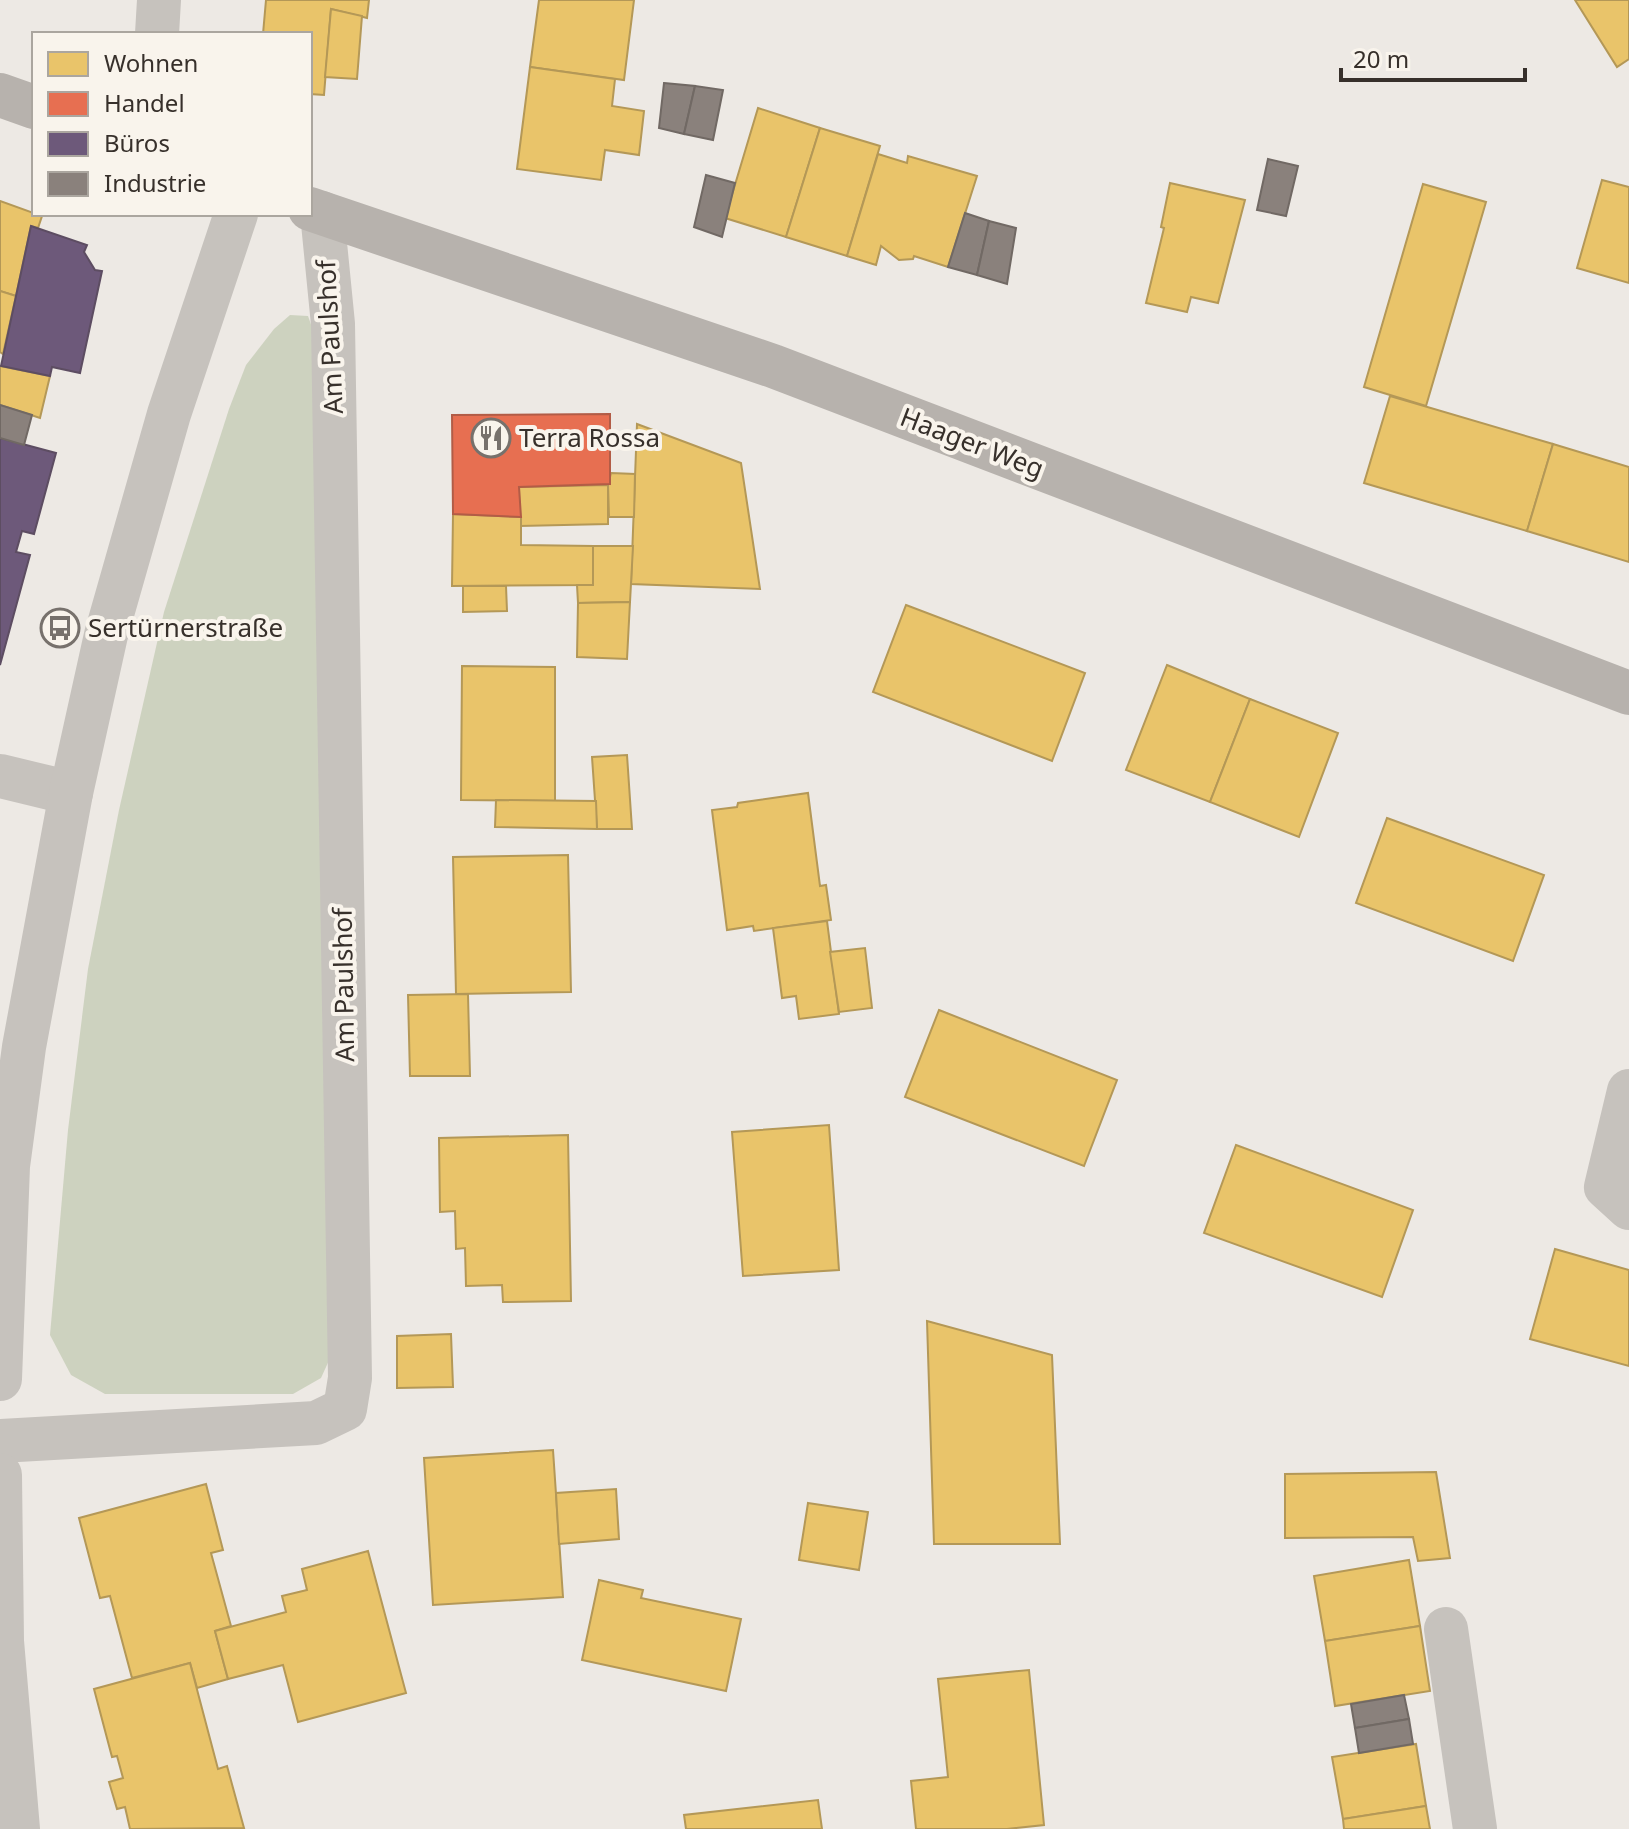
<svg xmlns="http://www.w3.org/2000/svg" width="1629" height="1829" viewBox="0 0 1629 1829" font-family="'Noto Sans',sans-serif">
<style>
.green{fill:#cdd2bf}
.homes{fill:#e9c46a;stroke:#b49857;stroke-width:2}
.shops{fill:#e76f51;stroke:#b25c46;stroke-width:2}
.offices{fill:#6d597a;stroke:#5d4d62;stroke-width:2}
.industry{fill:#8a817c;stroke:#716964;stroke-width:2}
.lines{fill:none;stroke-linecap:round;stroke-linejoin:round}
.street{stroke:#c6c2bd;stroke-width:44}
.secondary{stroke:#b7b2ad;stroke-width:44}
.labels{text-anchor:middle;stroke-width:8;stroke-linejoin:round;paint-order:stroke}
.street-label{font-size:26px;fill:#37302b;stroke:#f9f4ec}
.poi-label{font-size:26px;fill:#37302b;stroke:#f9f4ec;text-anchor:start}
</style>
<rect width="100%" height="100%" fill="#ede9e4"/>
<!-- green -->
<polygon class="green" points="290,315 308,316 314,333 331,1356 321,1378 293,1394 105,1394 71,1375 50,1335 68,1130 88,969 119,810 164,612 229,409 246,365 274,329"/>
<!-- homes -->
<g class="homes">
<polygon points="266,0 369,0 367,18 331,9 324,95 310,94 310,34 263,34"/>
<polygon points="539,0 634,0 624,80 530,67"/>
<polygon points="1575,0 1629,0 1629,59 1617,67"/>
<polygon points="331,9 362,16 357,79 325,77"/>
<polygon points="530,67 615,79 612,106 644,111 639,155 605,150 601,180 517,169"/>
<polygon points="758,108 820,128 786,237 725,218"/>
<polygon points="820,128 880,146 847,256 786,237"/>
<polygon points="878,154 907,163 908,156 977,176 948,267 914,256 913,259 899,260 881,246 876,265 847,256"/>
<polygon points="1602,180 1629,187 1629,283 1577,268"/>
<polygon points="1170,183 1245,200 1218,303 1191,297 1187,312 1146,303 1164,228 1161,227"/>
<polygon points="1423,184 1486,202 1426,406 1364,387"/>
<polygon points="0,201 42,216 38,228 31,226 16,296 0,291"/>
<polygon points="0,291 16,296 3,354 0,352"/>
<polygon points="0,366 50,376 40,418 0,405"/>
<polygon points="1390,396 1553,444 1527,531 1364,483"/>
<polygon points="637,424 741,463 760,589 631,584"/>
<polygon points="1553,444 1629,467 1629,562 1527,531"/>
<polygon points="611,473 635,474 634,517 609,517 608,485"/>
<polygon points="608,485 608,524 520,526 519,487"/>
<polygon points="453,514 521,517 521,545 593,546 593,585 452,586"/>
<polygon points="593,546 633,546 630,602 578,603 577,585 593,585"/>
<polygon points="463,586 506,586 507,611 463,612"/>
<polygon points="630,602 627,659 577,657 578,603"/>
<polygon points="906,605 1085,673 1052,761 873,692"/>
<polygon points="1167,665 1250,699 1210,802 1126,770"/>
<polygon points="462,666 555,667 555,801 461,800"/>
<polygon points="1250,699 1338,733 1299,837 1210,802"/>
<polygon points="627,755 632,829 597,829 592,757"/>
<polygon points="808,793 820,886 826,885 831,920 754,931 753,926 727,930 712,810 737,807 738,803"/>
<polygon points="496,800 596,801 597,829 495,827"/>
<polygon points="1387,818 1544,875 1513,961 1356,903"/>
<polygon points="568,855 571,992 456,994 453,857"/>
<polygon points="827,921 839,1014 799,1019 796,996 782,998 773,928"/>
<polygon points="865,948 872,1008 839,1012 830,952"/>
<polygon points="468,994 470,1076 410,1076 408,995"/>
<polygon points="939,1010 1117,1080 1084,1166 905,1097"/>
<polygon points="829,1125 839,1270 743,1276 732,1132"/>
<polygon points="568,1135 571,1301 503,1302 502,1285 466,1286 465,1248 456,1249 455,1211 440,1212 439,1138"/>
<polygon points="1236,1145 1413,1210 1382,1297 1204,1233"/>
<polygon points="1555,1249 1629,1270 1629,1366 1530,1339"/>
<polygon points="927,1321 1052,1355 1060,1544 934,1544"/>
<polygon points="451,1334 453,1387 397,1388 397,1336"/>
<polygon points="553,1450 563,1597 433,1605 424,1458"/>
<polygon points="1436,1472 1450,1558 1418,1561 1413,1537 1285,1538 1285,1474"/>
<polygon points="206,1484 223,1550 211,1553 231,1626 215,1631 228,1679 197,1688 190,1663 132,1678 110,1596 100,1598 79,1518"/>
<polygon points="616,1489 619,1539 559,1544 556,1493"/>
<polygon points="808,1503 868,1512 859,1570 799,1560"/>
<polygon points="368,1551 406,1693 298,1722 283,1665 228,1679 215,1631 286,1612 282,1596 307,1590 302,1569"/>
<polygon points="1409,1560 1420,1626 1325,1641 1314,1576"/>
<polygon points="599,1580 643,1590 641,1598 741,1619 726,1691 582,1660"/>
<polygon points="1420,1626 1430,1691 1335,1706 1325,1641"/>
<polygon points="190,1663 218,1769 227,1766 244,1828 130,1829 125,1807 117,1809 109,1782 123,1778 117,1756 112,1757 94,1689"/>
<polygon points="1029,1670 1044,1825 1007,1829 916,1829 911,1781 948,1777 938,1679"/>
<polygon points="1416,1744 1426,1806 1343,1819 1332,1757"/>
<polygon points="818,1800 822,1829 686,1829 684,1815"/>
<polygon points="1426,1806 1430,1829 1344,1829 1343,1819"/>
</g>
<!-- shops -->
<polygon class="shops" points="610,414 610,484 519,487 521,517 453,514 452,415"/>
<!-- offices -->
<g class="offices">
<polygon points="31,226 87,245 84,252 95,270 102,271 80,373 52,367 50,376 1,366"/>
<polygon points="0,438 56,453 34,534 22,531 16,552 30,555 0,665"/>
</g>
<!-- industry -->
<g class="industry">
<polygon points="664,83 695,86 684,134 659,128"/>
<polygon points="695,86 723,90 713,140 684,134"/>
<polygon points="1268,159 1298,166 1286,216 1257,210"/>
<polygon points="706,175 735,183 722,237 694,227"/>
<polygon points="965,213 989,221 977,275 948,267"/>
<polygon points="989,221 1016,228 1007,284 977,275"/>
<polygon points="0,405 32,415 24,445 0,438"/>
<polygon points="1404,1695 1409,1719 1355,1728 1351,1704"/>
<polygon points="1409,1719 1413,1744 1359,1753 1355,1728"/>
</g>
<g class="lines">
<!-- street -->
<g class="street">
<polyline points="157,34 159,0"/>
<polyline points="0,776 71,793"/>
<polyline points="1629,1091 1606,1187 1629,1208"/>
<polyline points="0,1379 8,1166 24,1047 71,793 106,635 169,414 236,214"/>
<polyline points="0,1441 316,1423 345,1409 350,1378 333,324 322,213"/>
<polyline points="0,1475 2,1641 18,1829"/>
<polyline points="1446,1629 1475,1829"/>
</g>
<!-- secondary -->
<g class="secondary">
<polyline points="0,95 34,107"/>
<polyline points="310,209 773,366 1629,693"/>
</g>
</g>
<!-- icons -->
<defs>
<g id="restaurant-ring" transform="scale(2)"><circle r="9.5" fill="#f9f4ec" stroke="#77716c" stroke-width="1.5"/><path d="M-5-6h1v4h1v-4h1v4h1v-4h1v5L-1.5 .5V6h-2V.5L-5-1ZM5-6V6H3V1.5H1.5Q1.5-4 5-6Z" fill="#77716c"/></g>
<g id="bus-ring" transform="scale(2)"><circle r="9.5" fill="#f9f4ec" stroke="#77716c" stroke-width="1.5"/><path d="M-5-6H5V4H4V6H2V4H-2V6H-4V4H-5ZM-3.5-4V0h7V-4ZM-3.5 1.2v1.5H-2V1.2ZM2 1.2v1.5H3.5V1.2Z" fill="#77716c"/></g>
</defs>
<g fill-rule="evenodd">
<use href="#restaurant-ring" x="491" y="438"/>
<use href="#bus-ring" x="60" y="628"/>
</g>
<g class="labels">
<!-- street labels -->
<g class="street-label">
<text transform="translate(330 337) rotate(-93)" y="9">Am Paulshof</text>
<text transform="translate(972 443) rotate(21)" y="9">Haager Weg</text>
<text transform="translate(344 985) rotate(-91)" y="9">Am Paulshof</text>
</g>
<!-- poi labels -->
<g class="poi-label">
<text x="519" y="447">Terra Rossa</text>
<text x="88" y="637">Sertürnerstraße</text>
</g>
</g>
<!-- legend -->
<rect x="32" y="32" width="280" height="184" fill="#f9f4ec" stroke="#aba69f" stroke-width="2"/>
<rect x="48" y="52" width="40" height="24" fill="#e9c46a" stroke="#aba69f" stroke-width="2"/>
<text x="104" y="72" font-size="24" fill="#37302b">Wohnen</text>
<rect x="48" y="92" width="40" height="24" fill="#e76f51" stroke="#aba69f" stroke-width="2"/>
<text x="104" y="112" font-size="24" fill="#37302b">Handel</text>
<rect x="48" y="132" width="40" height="24" fill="#6d597a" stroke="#aba69f" stroke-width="2"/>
<text x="104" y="152" font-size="24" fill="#37302b">Büros</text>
<rect x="48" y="172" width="40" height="24" fill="#8a817c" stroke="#aba69f" stroke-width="2"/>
<text x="104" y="192" font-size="24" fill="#37302b">Industrie</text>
<!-- scale -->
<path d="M1341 68v12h184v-12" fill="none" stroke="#37302b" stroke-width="4"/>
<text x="1353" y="68" font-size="24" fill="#37302b" stroke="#f9f4ec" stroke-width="6" paint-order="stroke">20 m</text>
</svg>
